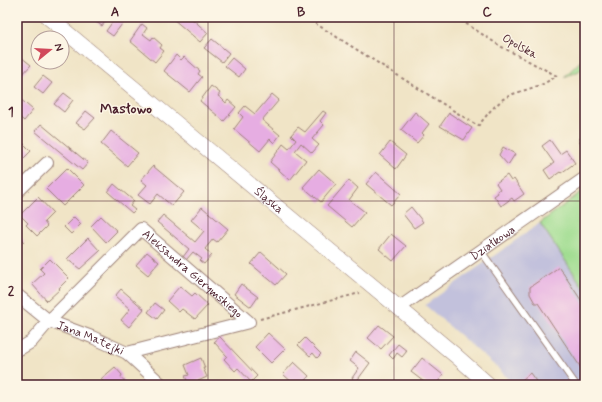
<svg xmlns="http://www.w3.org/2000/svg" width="602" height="402" viewBox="0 0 602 402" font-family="Mynerve,sans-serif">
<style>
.industrial{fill:#c2c1dc}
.green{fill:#a0dd91;stroke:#757e5e}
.building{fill:#e6ade2}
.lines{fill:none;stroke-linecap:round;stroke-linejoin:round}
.service-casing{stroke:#9d8278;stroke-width:8}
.minor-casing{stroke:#9d8278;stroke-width:14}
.tertiary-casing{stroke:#9d8278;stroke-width:16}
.path{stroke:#9d8278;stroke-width:2;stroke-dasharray:3 3;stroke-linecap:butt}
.service{stroke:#fff;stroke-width:6}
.minor{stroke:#fff;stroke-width:12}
.tertiary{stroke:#fff;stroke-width:15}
.grid{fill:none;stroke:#4a1f2b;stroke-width:1;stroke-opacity:0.55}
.labels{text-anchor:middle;stroke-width:3;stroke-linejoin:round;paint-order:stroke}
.street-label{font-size:12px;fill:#4a1f2b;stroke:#fcf5e5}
.quarter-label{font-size:14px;font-weight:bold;fill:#4a1f2b;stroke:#fcf5e5}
.neatline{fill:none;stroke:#4a1f2b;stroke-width:1.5}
.grid-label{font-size:13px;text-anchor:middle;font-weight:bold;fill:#4a1f2b}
</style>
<rect width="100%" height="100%" fill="#fcf5e5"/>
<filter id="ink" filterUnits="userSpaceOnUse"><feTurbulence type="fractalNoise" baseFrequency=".025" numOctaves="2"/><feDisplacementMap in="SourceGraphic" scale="8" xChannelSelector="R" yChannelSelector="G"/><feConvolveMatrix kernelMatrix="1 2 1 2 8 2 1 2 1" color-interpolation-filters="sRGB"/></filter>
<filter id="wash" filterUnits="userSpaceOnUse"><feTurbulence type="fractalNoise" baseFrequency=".012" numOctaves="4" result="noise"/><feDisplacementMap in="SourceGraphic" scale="16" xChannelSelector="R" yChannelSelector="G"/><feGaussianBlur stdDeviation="0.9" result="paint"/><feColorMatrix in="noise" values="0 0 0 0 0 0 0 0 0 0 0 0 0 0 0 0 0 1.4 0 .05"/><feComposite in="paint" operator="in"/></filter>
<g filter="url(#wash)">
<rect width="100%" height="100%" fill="#f0e4c6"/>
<!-- industrial -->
<polygon class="industrial" points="540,223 585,290 585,385 513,385 501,371 425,305"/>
<!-- green -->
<g class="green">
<polygon points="585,57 585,65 579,71 564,77"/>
<polygon points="585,189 585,290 540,223"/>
</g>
<g id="blocks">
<!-- building -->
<g class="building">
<polygon points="89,17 108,17 102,26"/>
<polygon points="116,17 120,17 125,20 113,36 106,31"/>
<polygon points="173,17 190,17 208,33 200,42 172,18"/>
<polygon points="142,24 147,28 143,34 151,40 153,37 162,45 160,48 164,51 155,62 130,41"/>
<polygon points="212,39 229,53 222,62 204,48"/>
<polygon points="176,55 181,60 184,57 200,71 198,74 202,77 190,92 164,71"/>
<polygon points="21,57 31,65 21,76 17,72 17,62"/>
<polygon points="232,58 245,69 239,77 225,66"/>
<polygon points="43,76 52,83 43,94 34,87"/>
<polygon points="211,86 220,93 218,96 221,98 226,103 228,100 236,107 224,121 200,101"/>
<polygon points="64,93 73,100 64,112 54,104"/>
<polygon points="272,94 279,100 262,120 280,135 274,143 270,139 260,151 234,129 243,117 239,113 245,106 255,114"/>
<polygon points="18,97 33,110 24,121 17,115 17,99"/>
<polygon points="86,111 95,118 85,129 76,123"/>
<polygon points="323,111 326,113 320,121 324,125 312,139 319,145 312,153 301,143 295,151 306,160 290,180 270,162 283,144 289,149 296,140 291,135 298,127 305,132"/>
<polygon points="415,112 429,124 422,133 424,135 417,143 401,130"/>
<polygon points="449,113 472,128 464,140 440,126"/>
<polygon points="41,124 88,163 82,170 35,131"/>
<polygon points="111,131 138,153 127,166 101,144"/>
<polygon points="585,135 585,150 578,140"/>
<polygon points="17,137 31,151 17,165"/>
<polygon points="550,140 560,154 566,150 575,163 561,173 560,172 550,179 544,170 554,163 542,146"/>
<polygon points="390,142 406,155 396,169 380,155"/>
<polygon points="503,147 515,154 508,165 499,155"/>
<polygon points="153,166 184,192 172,206 158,194 150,204 138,195 147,185 141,180"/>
<polygon points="67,168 84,185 63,206 46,189"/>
<polygon points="319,169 336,184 321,202 303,187"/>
<polygon points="376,172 401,194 391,205 366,184"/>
<polygon points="507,175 511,181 514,179 524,194 514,201 512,198 501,206 494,196 498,193 497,191 500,189 496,183"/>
<polygon points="349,180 358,188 349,200 365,212 352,227 327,206"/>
<polygon points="114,184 134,201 130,206 135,210 132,213 108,192"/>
<polygon points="38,197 53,213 44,222 47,226 37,236 26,225 28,223 20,215"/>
<polygon points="202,207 228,229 217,242 213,239 205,249 212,255 204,264 200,261 202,259 193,252 186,260 183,257 189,249 157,222 163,215 195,242 204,231 191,220"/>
<polygon points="411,207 423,222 414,228 403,214"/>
<polygon points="101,216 117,231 106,242 91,226"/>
<polygon points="74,217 81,224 71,234 64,227"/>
<polygon points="17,234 24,241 17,248"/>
<polygon points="391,234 406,246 393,261 379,249"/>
<polygon points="88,238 100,251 80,269 67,259"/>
<polygon points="147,252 159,262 148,275 136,265"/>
<polygon points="261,252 286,274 276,285 251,264"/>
<polygon points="50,259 69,278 59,288 60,289 47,301 32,284 44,273 40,269"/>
<polygon points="559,267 585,306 585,374 538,303 535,303 530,294 530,287"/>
<polygon points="241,284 258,297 251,307 234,294"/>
<polygon points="180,286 192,296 195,293 208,305 195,319 182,309 179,312 167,301"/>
<polygon points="121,289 144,309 129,327 121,320 130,309 115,296"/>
<polygon points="155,303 164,310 157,319 148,312"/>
<polygon points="379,325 393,336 381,349 368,338"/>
<polygon points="268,333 285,349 271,363 255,347"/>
<polygon points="220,337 257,376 251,382 238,368 235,371 224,359 227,356 214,342"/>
<polygon points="305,338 321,354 317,358 313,353 310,356 298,345"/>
<polygon points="398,344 407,351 402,357 397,353 393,359 389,355"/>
<polygon points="356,352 370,363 356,382 352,378 359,368 350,361"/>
<polygon points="201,358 205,368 203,368 207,377 189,385 185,376 189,375 185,365"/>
<polygon points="422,358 443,375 436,385 428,385 411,372"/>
<polygon points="294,362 309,376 301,385 295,385 283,374"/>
<polygon points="115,367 122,375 121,377 126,383 123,385 106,385 101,379"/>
<polygon points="530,373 538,384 537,385 526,385 522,380"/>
</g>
</g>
</g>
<g filter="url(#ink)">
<use href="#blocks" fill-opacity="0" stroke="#9d8278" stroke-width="1"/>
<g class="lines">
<!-- service casing -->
<g class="service-casing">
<polyline id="service" points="481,251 576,385"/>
</g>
<!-- minor casing -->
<g class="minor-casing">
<g id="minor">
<polyline points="17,192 47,163"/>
<path id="s1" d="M17,295l32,26 43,16 35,16 35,32"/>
<path id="s2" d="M399,308l186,-130"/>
<path id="s3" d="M17,350l4,-2 10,-6 18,-21 92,-92 108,93 -122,31"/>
</g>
</g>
<!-- tertiary casing -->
<g class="tertiary-casing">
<g id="tertiary">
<path id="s4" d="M48,17l351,291 56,47 34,30"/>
</g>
</g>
<!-- path -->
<g class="path">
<polyline points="305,17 478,126 491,110 503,99 513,94 541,85 557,76"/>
<polyline points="456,17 500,46 557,76"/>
<polyline points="260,319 360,293"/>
</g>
<!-- service -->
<use href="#service" class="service"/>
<!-- minor -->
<use href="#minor" class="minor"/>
<!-- tertiary -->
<use href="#tertiary" class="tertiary"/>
</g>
</g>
<!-- grid -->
<path class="grid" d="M208,17v368M394,17v368M17,201h568"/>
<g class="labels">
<!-- street labels -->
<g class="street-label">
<text transform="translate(520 46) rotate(29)" y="4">Opolska</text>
<text dy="4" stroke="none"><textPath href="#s4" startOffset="287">Śląska</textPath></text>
<text dy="4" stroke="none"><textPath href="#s2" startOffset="114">Działkowa</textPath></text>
<text dy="4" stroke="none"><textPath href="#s3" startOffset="242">Aleksandra Gierymskiego</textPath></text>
<text dy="4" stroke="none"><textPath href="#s1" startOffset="86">Jana Matejki</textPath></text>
</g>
<!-- quarter labels -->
<g class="quarter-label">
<text x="126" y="113">Masłowo</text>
</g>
</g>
<!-- margin -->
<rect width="602" height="402" fill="none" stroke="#fcf5e5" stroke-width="44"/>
<!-- north arrow -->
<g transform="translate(50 50) rotate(72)"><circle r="19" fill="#fcf5e5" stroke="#b59f9b"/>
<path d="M0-3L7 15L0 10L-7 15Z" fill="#d1495b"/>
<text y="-6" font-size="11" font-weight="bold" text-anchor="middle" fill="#4a1f2b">N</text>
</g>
<rect x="22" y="22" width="558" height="358" class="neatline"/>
<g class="grid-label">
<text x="115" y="16">A</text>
<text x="301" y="16">B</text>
<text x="487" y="16">C</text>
<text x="11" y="116">1</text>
<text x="11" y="295">2</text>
</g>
</svg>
